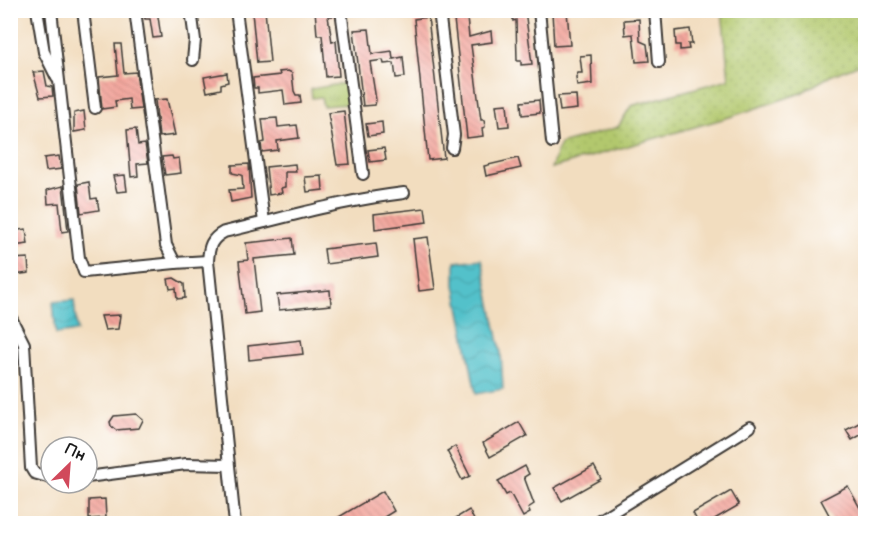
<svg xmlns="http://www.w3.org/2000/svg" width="876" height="534" viewBox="0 0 876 534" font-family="'Balsamiq Sans',sans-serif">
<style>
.grass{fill:url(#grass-tufts);stroke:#677244;stroke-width:1.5}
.garden{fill:url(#garden-dots);stroke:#677244;stroke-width:1.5}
.water{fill:url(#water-waves);stroke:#386e73;stroke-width:1.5}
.building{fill:url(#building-back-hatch)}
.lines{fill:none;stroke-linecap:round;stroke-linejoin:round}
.minor-casing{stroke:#3c3934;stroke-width:14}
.minor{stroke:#fff;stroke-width:10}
</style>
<defs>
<pattern id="grass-tufts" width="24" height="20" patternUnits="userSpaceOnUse" patternTransform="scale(1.5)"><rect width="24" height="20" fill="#b2c86d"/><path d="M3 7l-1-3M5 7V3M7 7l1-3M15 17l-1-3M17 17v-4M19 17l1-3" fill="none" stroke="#98ab5e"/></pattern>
<pattern id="garden-dots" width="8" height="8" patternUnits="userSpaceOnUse" patternTransform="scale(1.5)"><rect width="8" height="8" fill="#b2c86d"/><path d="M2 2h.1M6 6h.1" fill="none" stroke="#98ab5e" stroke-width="1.8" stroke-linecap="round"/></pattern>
<pattern id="water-waves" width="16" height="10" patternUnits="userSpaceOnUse" patternTransform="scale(1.5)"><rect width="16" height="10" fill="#53c1ca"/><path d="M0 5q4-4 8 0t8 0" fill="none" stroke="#48a5ad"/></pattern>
<pattern id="building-back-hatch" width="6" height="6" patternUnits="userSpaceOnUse" patternTransform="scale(1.5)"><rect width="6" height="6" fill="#f3a59b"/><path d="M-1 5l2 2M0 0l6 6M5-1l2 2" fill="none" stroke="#d08d85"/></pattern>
</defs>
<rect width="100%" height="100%" fill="#fff"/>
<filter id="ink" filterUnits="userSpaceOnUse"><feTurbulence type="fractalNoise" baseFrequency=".0167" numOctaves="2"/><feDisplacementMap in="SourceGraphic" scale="12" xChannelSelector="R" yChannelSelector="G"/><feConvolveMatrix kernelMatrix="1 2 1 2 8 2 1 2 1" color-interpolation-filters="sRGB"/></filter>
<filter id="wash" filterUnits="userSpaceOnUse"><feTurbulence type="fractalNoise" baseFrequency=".008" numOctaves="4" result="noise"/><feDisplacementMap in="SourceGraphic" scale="24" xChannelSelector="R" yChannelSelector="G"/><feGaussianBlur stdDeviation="1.35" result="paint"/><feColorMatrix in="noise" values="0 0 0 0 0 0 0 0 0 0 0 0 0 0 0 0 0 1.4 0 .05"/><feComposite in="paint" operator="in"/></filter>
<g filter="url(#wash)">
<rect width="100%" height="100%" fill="#f2ddbf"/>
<!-- grass -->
<polygon class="grass" points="345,83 348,85 350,104 323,106 321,97 312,98 311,89"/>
<!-- garden -->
<polygon class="garden" points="722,11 865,11 865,62 830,76 801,93 733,116 551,168 560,144 618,127 631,106 729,79"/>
<!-- water -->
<g class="water">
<polygon points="482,259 501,353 503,389 476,394 455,285 455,262"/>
<polygon points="74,300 77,331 56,334 53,302"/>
</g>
<g id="blocks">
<!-- building -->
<g class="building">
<polygon points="143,10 157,10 161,37 153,38 150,19 145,19"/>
<polygon points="265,10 270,62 257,63 252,12"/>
<polygon points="315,10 334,10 334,16 328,16 332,42 336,41 339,76 326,77 322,35 317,35"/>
<polygon points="525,10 532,64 521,65 521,61 517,61 516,20 513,21 512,11"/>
<polygon points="567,11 570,45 554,46 552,12"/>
<polygon points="428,17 444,158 428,160 414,19"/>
<polygon points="467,18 469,37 491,31 492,42 471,45 481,120 484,120 485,127 482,128 483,136 467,138 454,19"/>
<polygon points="639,19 640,41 647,44 649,61 636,62 633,34 625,35 624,20"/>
<polygon points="369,29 372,54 392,51 393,59 403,57 405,77 396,78 394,63 384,64 383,60 370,62 376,100 375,105 363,106 354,30"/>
<polygon points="690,29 692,44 688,44 689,49 680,50 680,45 676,45 675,31"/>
<polygon points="115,44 121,44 124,73 136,72 141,109 130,110 129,99 115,101 116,107 102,109 99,77 118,75"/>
<polygon points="591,55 592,84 577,86 576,77 578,73 582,73 580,56"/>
<polygon points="44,71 47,86 52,87 53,96 40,97 33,72"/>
<polygon points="288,71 292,73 294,91 296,95 300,95 301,103 285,105 283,90 258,93 258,88 254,88 253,78 280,75 279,72"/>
<polygon points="227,73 228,82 221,84 221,89 207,92 204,77"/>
<polygon points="576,95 577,109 560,111 558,96"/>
<polygon points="167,99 175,135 159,137 155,100"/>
<polygon points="539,100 540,113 522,115 521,102"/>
<polygon points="507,104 509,126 499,127 496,105"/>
<polygon points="84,111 86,130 74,132 74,113"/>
<polygon points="344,111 350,164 337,165 328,113"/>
<polygon points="277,118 278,127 297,125 299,138 277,141 278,150 262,152 261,143 265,142 262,119"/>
<polygon points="382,122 383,134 368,136 366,124"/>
<polygon points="136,129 138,145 145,144 148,163 137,164 138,176 131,177 127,130"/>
<polygon points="384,148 386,160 370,162 368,150"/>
<polygon points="59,156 61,169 46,171 44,158"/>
<polygon points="172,156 173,159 179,158 181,173 165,175 162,157"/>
<polygon points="518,158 521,168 486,176 484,166"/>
<polygon points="249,164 251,198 231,202 229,190 243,189 242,175 232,173 232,165"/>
<polygon points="295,164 296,172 285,172 285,187 281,188 282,193 269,195 266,167"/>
<polygon points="125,175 127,191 117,192 113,176"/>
<polygon points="322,176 323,190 307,192 305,177"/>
<polygon points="89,182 91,199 97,198 99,210 81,213 78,184"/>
<polygon points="63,186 68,231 62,232 59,203 48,204 47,190"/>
<polygon points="425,208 427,222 375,229 374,214"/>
<polygon points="26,229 28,244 13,246 11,231"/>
<polygon points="428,237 435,289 419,291 413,239"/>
<polygon points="292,238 294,255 254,259 260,312 245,314 239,261 248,260 246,243"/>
<polygon points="376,243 378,257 326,264 324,249"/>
<polygon points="28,258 29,273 14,275 12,259"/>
<polygon points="174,278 184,284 185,298 177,299 176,288 170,289 168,279"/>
<polygon points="330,290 331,305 279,310 277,295"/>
<polygon points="120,315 118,329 105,330 101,316"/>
<polygon points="301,340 303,354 249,360 248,346"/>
<polygon points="136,414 143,420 139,428 116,430 111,426 110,422 114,416"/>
<polygon points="866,419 866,432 852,440 846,430"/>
<polygon points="519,422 527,436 490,457 483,443"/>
<polygon points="455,446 470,476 462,480 447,451"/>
<polygon points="525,466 529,474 524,477 534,504 528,508 530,513 523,517 510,493 506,495 498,481"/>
<polygon points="594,466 601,479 562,501 554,488"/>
<polygon points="848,486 866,519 866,524 834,524 821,500"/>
<polygon points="383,491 394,511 373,524 327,524"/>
<polygon points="731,491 739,505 706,524 699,524 693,513"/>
<polygon points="105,499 106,518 89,519 89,500"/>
<polygon points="469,510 476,524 446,524"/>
</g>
</g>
</g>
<g filter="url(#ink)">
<use href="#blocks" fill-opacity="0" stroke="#3c3934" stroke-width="1.5"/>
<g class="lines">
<!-- minor casing -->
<g class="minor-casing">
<g id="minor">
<polyline points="37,10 44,52 57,78"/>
<polyline points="51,10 79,258 84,272 175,263"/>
<polyline points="83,10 95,108"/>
<polyline points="135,10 166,245 175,263 208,261"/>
<polyline points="191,10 195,40 193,60"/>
<polyline points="236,10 264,222"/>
<polyline points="341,10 363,174"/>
<polyline points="439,10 454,135 452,148"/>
<polyline points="539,10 552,142"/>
<polyline points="655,10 659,62"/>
<polyline points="10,49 10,56"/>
<polyline points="10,316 24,344 31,468 34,473 51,478"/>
<polyline points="87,477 186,464 228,465"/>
<path d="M235,524l-27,-263c1,-15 3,-22 16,-29 61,-14 119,-32 180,-39"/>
<polyline points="593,524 750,427"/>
</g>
</g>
<!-- minor -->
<use href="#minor" class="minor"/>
</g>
</g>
<!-- margin -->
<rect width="876" height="534" fill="none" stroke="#fff" stroke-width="36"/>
<!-- north arrow -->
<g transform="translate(69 465) rotate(25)"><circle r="28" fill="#ffffff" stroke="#a4a4a4" stroke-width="1.5"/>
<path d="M0-4.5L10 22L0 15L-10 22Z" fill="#d1495b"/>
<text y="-9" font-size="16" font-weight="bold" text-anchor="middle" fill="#1c1c1c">Пн</text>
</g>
</svg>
